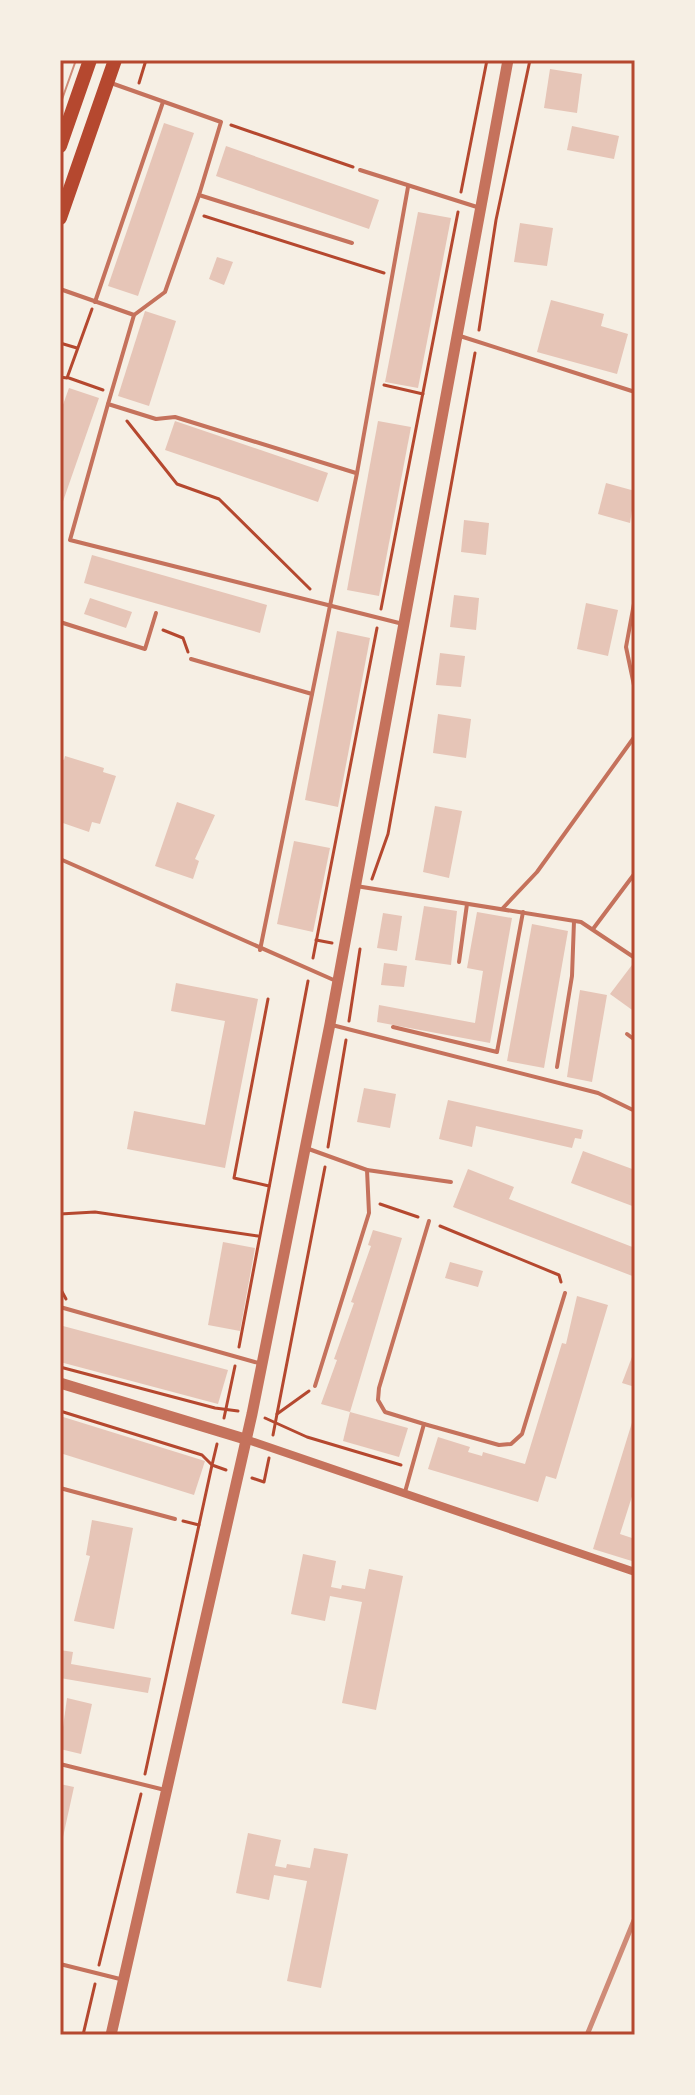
<svg xmlns="http://www.w3.org/2000/svg" width="695" height="2095" viewBox="0 0 695 2095" font-family="Raleway,sans-serif">
<style>
.building{fill:#e6c5b7}
.lines{fill:none;stroke-linecap:round;stroke-linejoin:round}
.path{stroke:#b5482f;stroke-width:3}
.service{stroke:#c5725c;stroke-width:4}
.minor{stroke:#c5725c;stroke-width:8}
.tertiary{stroke:#c5725c;stroke-width:11}
.primary{stroke:#b5482f;stroke-width:14}
.tram{stroke:#cf8b77;stroke-width:2}
.rail{stroke:#cf8b77;stroke-width:5}
.neatline{fill:none;stroke:#b5482f;stroke-width:3}
</style>
<rect width="100%" height="100%" fill="#f6efe4"/>
<!-- building -->
<g class="building">
<polygon points="550,69 582,74 577,113 544,108"/>
<polygon points="164,123 194,133 138,296 108,286"/>
<polygon points="572,126 619,136 614,159 567,150"/>
<polygon points="226,146 379,200 369,229 216,176"/>
<polygon points="418,212 451,218 418,388 385,382"/>
<polygon points="520,223 553,228 547,266 514,262"/>
<polygon points="217,257 233,262 224,285 209,279"/>
<polygon points="551,300 604,314 601,326 628,334 617,374 537,352"/>
<polygon points="145,311 176,321 149,406 118,396"/>
<polygon points="69,388 99,398 60,510 60,413"/>
<polygon points="175,421 328,473 318,502 165,450"/>
<polygon points="378,421 411,427 379,596 347,590"/>
<polygon points="606,483 635,491 630,523 598,514"/>
<polygon points="464,520 489,523 486,555 461,552"/>
<polygon points="92,555 267,605 260,633 84,583"/>
<polygon points="454,595 479,598 476,630 450,627"/>
<polygon points="90,598 132,612 126,628 84,614"/>
<polygon points="586,603 618,610 608,656 577,649"/>
<polygon points="337,631 370,638 338,807 305,800"/>
<polygon points="440,653 465,656 461,687 436,685"/>
<polygon points="438,714 471,719 466,758 433,753"/>
<polygon points="65,756 104,768 103,772 116,776 100,824 92,822 89,832 60,822 60,758 64,760"/>
<polygon points="177,802 215,815 195,859 199,861 193,879 155,866"/>
<polygon points="435,806 462,811 449,878 423,872"/>
<polygon points="294,841 330,848 313,932 277,924"/>
<polygon points="424,906 457,911 451,965 415,960"/>
<polygon points="477,912 512,918 490,1043 377,1022 379,1005 475,1023 483,971 467,968"/>
<polygon points="383,913 402,916 397,951 377,948"/>
<polygon points="532,924 568,931 544,1068 507,1061"/>
<polygon points="635,961 635,1012 610,994"/>
<polygon points="384,963 407,966 404,987 381,985"/>
<polygon points="176,983 258,999 225,1168 127,1149 134,1111 205,1125 225,1021 171,1011"/>
<polygon points="580,990 607,995 592,1082 567,1077"/>
<polygon points="364,1088 396,1094 390,1128 357,1122"/>
<polygon points="448,1100 583,1130 581,1139 575,1138 572,1148 476,1126 472,1147 439,1139"/>
<polygon points="583,1151 635,1170 635,1207 571,1183"/>
<polygon points="468,1169 514,1187 509,1199 635,1248 635,1277 453,1207"/>
<polygon points="373,1230 402,1238 350,1412 321,1404 337,1360 334,1359 354,1303 351,1302 371,1246 368,1245"/>
<polygon points="223,1242 255,1248 240,1331 208,1325"/>
<polygon points="450,1262 483,1271 478,1287 445,1278"/>
<polygon points="577,1296 608,1305 556,1479 546,1476 538,1502 428,1469 438,1437 470,1447 468,1452 482,1456 483,1452 525,1464 562,1343 566,1344"/>
<polygon points="63,1326 228,1370 218,1404 60,1362"/>
<polygon points="635,1349 635,1387 622,1383"/>
<polygon points="350,1412 408,1428 399,1457 343,1441"/>
<polygon points="60,1416 205,1461 194,1495 60,1453"/>
<polygon points="634,1416 635,1487 620,1534 635,1539 635,1562 593,1549"/>
<polygon points="92,1520 133,1528 114,1629 74,1621 90,1556 86,1555"/>
<polygon points="303,1554 336,1561 331,1587 341,1589 342,1585 365,1589 369,1569 403,1576 376,1710 342,1703 362,1602 330,1596 325,1621 291,1614"/>
<polygon points="60,1650 73,1652 71,1664 151,1678 148,1693 60,1678"/>
<polygon points="67,1698 92,1704 81,1754 60,1749"/>
<polygon points="60,1784 74,1787 63,1837 60,1837"/>
<polygon points="248,1833 281,1840 275,1866 286,1868 287,1864 310,1868 314,1848 348,1854 321,1988 287,1981 307,1881 274,1875 269,1900 236,1893"/>
</g>
<g class="lines">
<!-- path -->
<g class="path">
<polyline points="139,83 146,60"/>
<polyline points="231,125 353,167"/>
<polyline points="461,192 487,60"/>
<polyline points="204,216 384,273"/>
<polyline points="479,330 496,220 530,60"/>
<polyline points="60,343 77,348"/>
<polyline points="60,377 67,378 92,309"/>
<polyline points="69,378 103,390"/>
<polyline points="384,385 423,394"/>
<polyline points="127,421 177,484 219,499 310,589"/>
<polyline points="381,609 458,212"/>
<polyline points="163,630 183,638 188,652"/>
<polyline points="372,879 388,834 475,353"/>
<polyline points="316,940 332,943"/>
<polyline points="313,958 377,628"/>
<polyline points="268,999 234,1178 269,1186"/>
<polyline points="349,1021 360,949"/>
<polyline points="328,1147 346,1040"/>
<polyline points="380,1204 418,1217"/>
<polyline points="60,1214 95,1212 258,1236"/>
<polyline points="440,1226 559,1275 561,1282"/>
<polyline points="60,1288 66,1299"/>
<polyline points="239,1347 308,981"/>
<polyline points="60,1367 215,1408 238,1411"/>
<polyline points="60,1411 202,1455 212,1465 145,1774"/>
<polyline points="277,1414 325,1167"/>
<polyline points="224,1418 235,1366"/>
<polyline points="265,1418 307,1437 401,1465"/>
<polyline points="273,1435 277,1414 309,1391"/>
<polyline points="217,1444 212,1465 226,1470"/>
<polyline points="252,1478 264,1482 269,1458"/>
<polyline points="183,1521 199,1525"/>
<polyline points="99,1965 141,1794"/>
<polyline points="83,2035 95,1984"/>
</g>
<!-- service -->
<g class="service">
<polyline points="111,83 221,122 199,195 352,243"/>
<polyline points="360,170 477,207"/>
<polyline points="60,289 134,315 108,404 156,419 175,417 356,473"/>
<polyline points="95,302 163,102"/>
<polyline points="134,315 165,292 199,195"/>
<polyline points="460,336 635,392"/>
<polyline points="108,404 70,540 403,624"/>
<polyline points="635,598 626,647 635,690"/>
<polyline points="60,622 145,649 156,613"/>
<polyline points="191,659 312,694"/>
<polyline points="60,859 336,981"/>
<polyline points="356,886 581,922 635,958"/>
<polyline points="502,909 537,872 635,736"/>
<polyline points="593,929 635,873"/>
<polyline points="260,950 357,473 408,187"/>
<polyline points="459,962 467,904"/>
<polyline points="332,1025 598,1093 635,1111"/>
<polyline points="393,1027 497,1052 523,912"/>
<polyline points="627,1034 635,1040"/>
<polyline points="557,1067 572,976 574,921"/>
<polyline points="306,1148 367,1170 369,1213 315,1386"/>
<polyline points="367,1170 451,1182"/>
<polyline points="60,1307 262,1364"/>
<polyline points="424,1424 499,1445 511,1444 522,1434 565,1293"/>
<polyline points="60,1488 175,1519"/>
<polyline points="405,1492 424,1424 385,1412 378,1400 379,1388 429,1221"/>
<polyline points="60,1764 165,1790"/>
<polyline points="60,1964 120,1979"/>
</g>
<!-- minor -->
<polyline class="minor" points="245,1439 635,1572"/>
<!-- tertiary -->
<g class="tertiary">
<polyline points="60,1383 245,1439"/>
<polyline points="111,2035 252,1414 330,1024 508,60"/>
</g>
<!-- primary -->
<g class="primary">
<polyline points="60,146 90,60"/>
<polyline points="60,218 115,60"/>
</g>
<!-- tram -->
<g class="tram">
<polyline points="60,64 61,60"/>
<polyline points="60,105 76,60"/>
</g>
<!-- rail -->
<polyline class="rail" points="587,2035 635,1918"/>
</g>
<!-- border -->
<rect width="695" height="2095" fill="none" stroke="#f6efe4" stroke-width="124"/>
<rect x="62" y="62" width="571" height="1971" class="neatline"/>
</svg>
